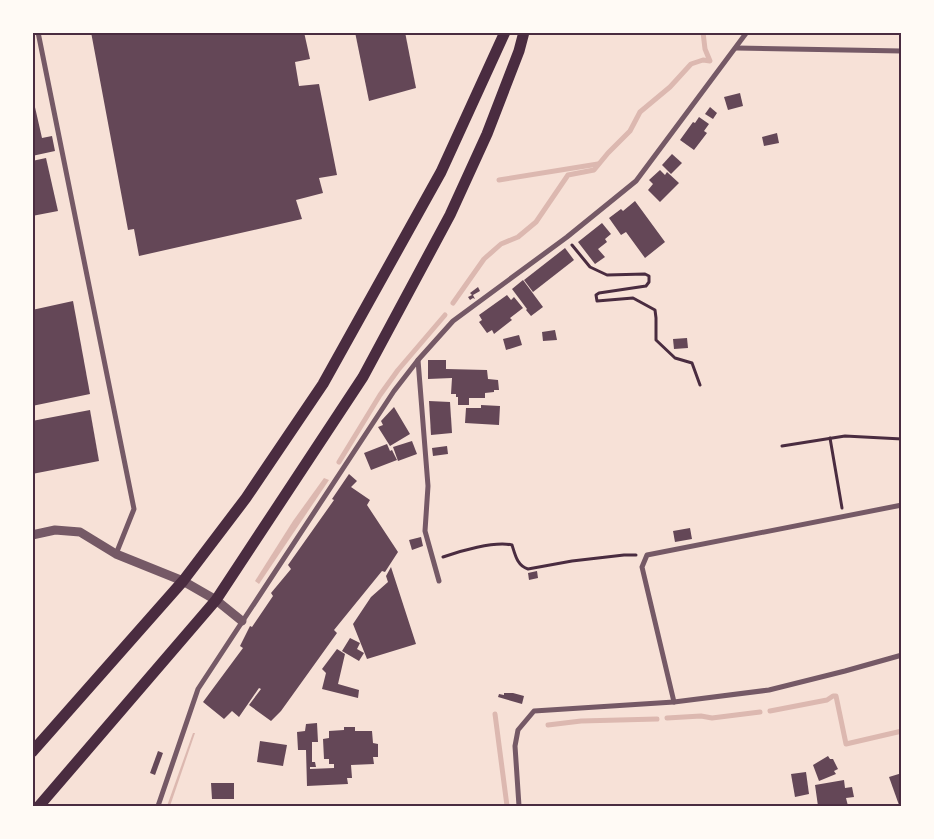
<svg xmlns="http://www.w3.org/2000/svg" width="934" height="839" viewBox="0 0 934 839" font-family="Helvetica,sans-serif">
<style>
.water{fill:#dcb8b0}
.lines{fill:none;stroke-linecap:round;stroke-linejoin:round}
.stream{stroke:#dcb8b0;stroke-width:5}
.building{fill:#644757}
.path{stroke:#4a2c40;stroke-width:3}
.minor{stroke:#755966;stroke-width:5}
.tertiary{stroke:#755966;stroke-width:9}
.trunk{stroke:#4a2c40;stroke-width:11}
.neatline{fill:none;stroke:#4a2c40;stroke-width:2}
</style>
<rect width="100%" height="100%" fill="#f7e1d7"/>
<!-- water -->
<g class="water">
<polygon points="324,478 329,480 259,584 255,581 293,521"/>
<polygon points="193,733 195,733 170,806 167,806"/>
</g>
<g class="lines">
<!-- stream -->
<g class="stream">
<polyline points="499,180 598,164"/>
<polyline points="453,303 484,259 501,244 518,237 536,222 568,175 594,170 608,153 630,131 640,112 670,87 691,64 703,60 710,61 705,49 703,32"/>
<polyline points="339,462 380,395 398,370 445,315"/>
<polyline points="770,711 827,700 833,696 836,696 846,744 902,731"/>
<polyline points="495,714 507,806"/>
<polyline points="667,718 701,716 712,718 760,712"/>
<polyline points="548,725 581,721 657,719"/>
</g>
</g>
<!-- building -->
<g class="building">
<polygon points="91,32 304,32 310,59 295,62 299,86 319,84 337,175 319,178 323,193 296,200 302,219 139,256 134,229 128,230"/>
<polygon points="355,32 405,32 416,88 369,101"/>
<polygon points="740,93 743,106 728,110 724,97"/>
<polygon points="32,94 42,138 52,136 55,151 32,156"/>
<polygon points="710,107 717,113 713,119 705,114"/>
<polygon points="699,117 709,124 704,131 707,133 694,150 680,140 693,122 695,123"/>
<polygon points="777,133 779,143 764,146 762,137"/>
<polygon points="672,154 682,163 671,174 662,165"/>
<polygon points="46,158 58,211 32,216 32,161"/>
<polygon points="660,170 665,175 667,172 679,183 660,202 648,190 653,184 649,180"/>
<polygon points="635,201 665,242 645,258 626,232 621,235 609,218 621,209 623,211"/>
<polygon points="602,223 611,234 605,239 607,242 598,249 605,257 595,264 578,242"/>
<polygon points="565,248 574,260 533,292 524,280"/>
<polygon points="523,280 543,307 531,316 526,310 527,309 512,289"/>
<polygon points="478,287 480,291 473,295 475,299 473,298 470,300 468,297 472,295 470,293"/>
<polygon points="507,295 511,300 514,297 523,308 510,318 512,320 494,334 492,330 487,333 479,322 482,320 479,315"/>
<polygon points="73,301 90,394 32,406 32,310"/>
<polygon points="555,330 557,340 543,341 542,332"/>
<polygon points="519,335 522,345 506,350 503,339"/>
<polygon points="687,338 688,348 674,349 673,339"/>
<polygon points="428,360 446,360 446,369 487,370 488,379 498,380 499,390 494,390 494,392 485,393 485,398 469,398 469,405 458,405 458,397 456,397 456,394 451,394 452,378 428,379"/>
<polygon points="429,401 450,402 452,433 431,435"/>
<polygon points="481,405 500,406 499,425 465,423 466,408 481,408"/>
<polygon points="394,407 410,434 390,446 378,427 383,425 381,421"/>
<polygon points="90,410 99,461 32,474 32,421"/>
<polygon points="412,441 417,454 398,461 393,447"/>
<polygon points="387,444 390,451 392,450 397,460 371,470 364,453"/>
<polygon points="447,446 448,454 433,456 432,448"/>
<polygon points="349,474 357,481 351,487 370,500 367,505 398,552 385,572 382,571 334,630 337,633 281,711 271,721 249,705 261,689 259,688 239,717 232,711 224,719 203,702 243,648 240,646 250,626 252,627 273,596 271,593 291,569 288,565 334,500 332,499"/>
<polygon points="690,528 692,539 675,542 673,531"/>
<polygon points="421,537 423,546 412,550 409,540"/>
<polygon points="391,567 416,644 367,659 353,624 371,597 388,582 386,576"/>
<polygon points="537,571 538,578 529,580 528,573"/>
<polygon points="350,638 360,643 357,649 364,653 359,661 342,651"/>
<polygon points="337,649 345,654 338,684 359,690 358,698 322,689 326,673 322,669"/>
<polygon points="504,693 513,693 524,696 522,704 498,697 499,694 504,695"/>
<polygon points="317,723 318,742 312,742 312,762 315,762 316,767 310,767 310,769 334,768 334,764 329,764 329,759 324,759 323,739 329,738 329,731 344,730 344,727 355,727 355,731 372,731 373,743 378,744 378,757 373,757 374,764 351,765 352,778 347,778 348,784 307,786 306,750 298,750 297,732 305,731 306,724"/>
<polygon points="260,741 287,745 283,766 257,762"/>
<polygon points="158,751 163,753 155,775 150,773"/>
<polygon points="828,756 830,759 833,759 838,769 834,771 836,774 819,781 813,765"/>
<polygon points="806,772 809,794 795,797 791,774"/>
<polygon points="902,773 902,805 899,805 889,777"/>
<polygon points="844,780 845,788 852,787 854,797 846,798 848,806 818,806 815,785"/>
<polygon points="211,783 234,783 234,799 212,799"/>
</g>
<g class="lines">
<!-- path -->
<g class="path">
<polyline points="572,245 590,267 607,275 645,274 649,276 649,282 646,286 599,293 596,295 597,301 633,298 655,310 656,318 656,340 675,358 692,363 700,385"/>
<polyline points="830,438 842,508"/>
<polyline points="782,446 845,436 902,439"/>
<path d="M443,557c17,-6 51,-16 69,-12 3,9 5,21 16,24l44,-8 52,-6h12"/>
</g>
<!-- minor -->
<g class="minor">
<polyline points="38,32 134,509 116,554"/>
<polyline points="736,48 902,51"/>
<polyline points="418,360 428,486 425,531 439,581"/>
<polyline points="674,702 642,567 647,555 902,505"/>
<polyline points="158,806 198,689 394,391 418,360 453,321 567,237 636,181 747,32"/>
<polyline points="519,806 515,746 518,730 534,711 674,702 769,690 845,671 902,655"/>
</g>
<!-- tertiary -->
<polyline class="tertiary" points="32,535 55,530 80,532 116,554 183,581 216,600 242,621"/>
<!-- trunk -->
<g class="trunk">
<polyline points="32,752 183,581 246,498 323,384 441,172 505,32"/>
<polyline points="39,806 216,600 363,377 450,215 487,134 519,51 524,32"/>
</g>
</g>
<!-- border -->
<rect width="934" height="839" fill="none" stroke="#fffaf5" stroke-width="68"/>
<rect x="34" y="34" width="866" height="771" class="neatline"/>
</svg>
